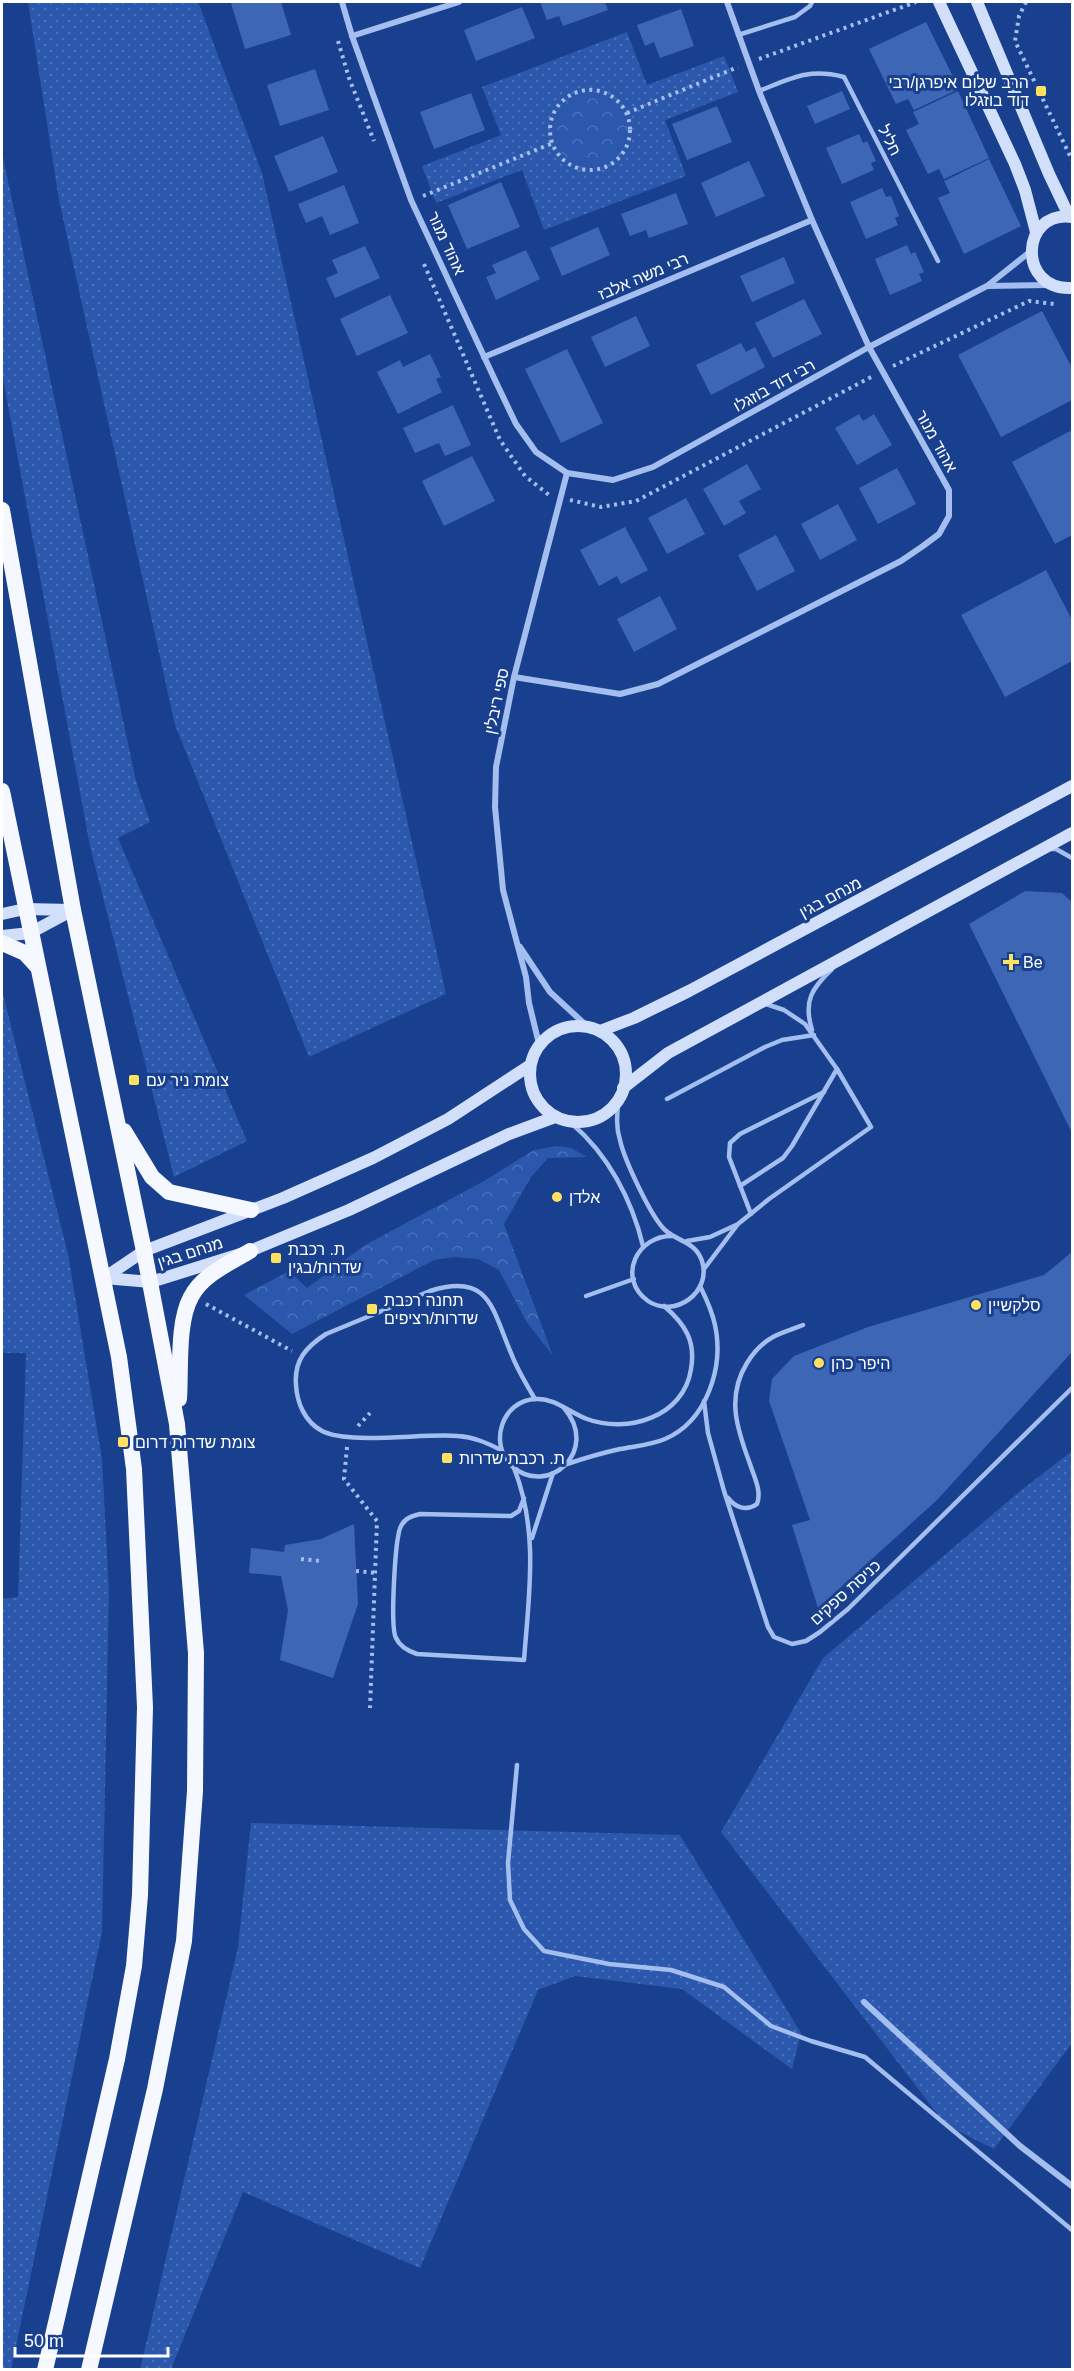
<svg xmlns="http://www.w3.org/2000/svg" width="1074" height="2371" viewBox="0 0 1074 2371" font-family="Arial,Heebo,sans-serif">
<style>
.grass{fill:url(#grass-dots)}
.forest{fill:url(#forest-crowns)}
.building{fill:#3d66b4}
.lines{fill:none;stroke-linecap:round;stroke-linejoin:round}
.path{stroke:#a4beef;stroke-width:4;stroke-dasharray:3 4.5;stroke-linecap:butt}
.service{stroke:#a4beef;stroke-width:4.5}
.minor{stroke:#a4beef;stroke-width:6}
.secondary{stroke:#d1dffa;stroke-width:12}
.trunk{stroke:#f6f8ff;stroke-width:16}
.poi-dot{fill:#ffe162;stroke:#18408e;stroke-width:2}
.labels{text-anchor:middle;stroke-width:6;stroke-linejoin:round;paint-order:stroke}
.poi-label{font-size:16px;fill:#fff;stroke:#18408e;text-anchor:start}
.street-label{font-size:16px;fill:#fff;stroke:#18408e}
</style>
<defs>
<pattern id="grass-dots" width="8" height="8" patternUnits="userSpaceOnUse" patternTransform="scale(1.5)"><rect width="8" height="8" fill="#2b58ac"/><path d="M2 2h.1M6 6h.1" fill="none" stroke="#4b71b8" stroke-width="1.8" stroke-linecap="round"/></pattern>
<pattern id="forest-crowns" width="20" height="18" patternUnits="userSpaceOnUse" patternTransform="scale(1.5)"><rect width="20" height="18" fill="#2b58ac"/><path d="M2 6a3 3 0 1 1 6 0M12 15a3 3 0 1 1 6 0" fill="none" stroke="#4b71b8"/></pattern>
</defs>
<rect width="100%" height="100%" fill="#18408e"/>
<!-- grass -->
<g class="grass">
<polygon points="28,2 198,2 262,173 446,994 309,1057 175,725 59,200"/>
<polygon points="627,32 647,85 724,56 738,92 665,120 686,176 544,230 522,170 436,203 422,166 501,135 482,87"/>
<polygon points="2,153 136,781 150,822 118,838 247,1141 174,1177 90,846 2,373"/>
<polygon points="2,990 68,1254 102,1459 109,1592 102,1932 11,2370 2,2369 2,1599 18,1597 26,1353 2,1353"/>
<polygon points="1072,1451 1072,2043 994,2149 946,2125 721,1832 823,1658 1019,1492"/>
<polygon points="251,1823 680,1835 801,2033 792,2069 682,1989 575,1976 538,1990 420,2268 243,2192 171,2369 140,2370 238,1947"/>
</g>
<!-- forest -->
<g class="forest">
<circle cx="590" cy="130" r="40"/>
<polygon points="557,1146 571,1148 587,1157 548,1158 531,1177 504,1224 553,1356 526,1321 499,1270 478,1259 454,1257 434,1260 292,1334 244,1295 289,1271 307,1288 365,1245 484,1181 534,1150"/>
</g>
<!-- building -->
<g class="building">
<polygon points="237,2 281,2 291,35 245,49 231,3"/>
<polygon points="540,2 605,2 608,10 563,26 559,16 547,20"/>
<polygon points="522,7 535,38 476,61 464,30"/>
<polygon points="681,9 694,46 660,58 654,42 645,46 637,25"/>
<polygon points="926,22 959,89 914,110 908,99 896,104 869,49"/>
<polygon points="315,69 329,110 280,126 267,85"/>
<polygon points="842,91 850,109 815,124 807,106"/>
<polygon points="958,91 989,158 944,179 939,169 928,174 906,130 919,124 913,112"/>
<polygon points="471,93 485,130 434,149 420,112"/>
<polygon points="717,106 732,142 687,160 672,124"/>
<polygon points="859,134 863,143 867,141 876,161 871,163 874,170 842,184 826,148"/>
<polygon points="323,136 338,172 289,192 274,156"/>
<polygon points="989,159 1021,226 964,254 938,198 950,193 944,181"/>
<polygon points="749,161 765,196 716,217 701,183"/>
<polygon points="501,182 520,227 467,249 448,205"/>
<polygon points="344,185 359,223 330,235 322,216 306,223 298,204"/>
<polygon points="882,188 886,197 891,196 899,216 895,218 898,225 866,239 850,202"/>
<polygon points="676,193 688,224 649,238 646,230 630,236 621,214"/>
<polygon points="598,227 610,255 562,276 550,248"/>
<polygon points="907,245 911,254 915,252 924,272 919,274 922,281 890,295 875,259"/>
<polygon points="365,246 380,278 335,298 326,278 338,273 332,260"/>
<polygon points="526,250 540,279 496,300 486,277 496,273 492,265"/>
<polygon points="784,257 795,283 752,302 740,276"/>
<polygon points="390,295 408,333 357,356 340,319"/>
<polygon points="804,299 822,334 773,358 755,323"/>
<polygon points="1042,311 1072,368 1072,400 1001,437 958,355"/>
<polygon points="636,316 650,346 605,367 591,337"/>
<polygon points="741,343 746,352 755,347 765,367 711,395 696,365"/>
<polygon points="567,349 603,423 561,443 525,369"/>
<polygon points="430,354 441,377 436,379 442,392 398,414 377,372 400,360 403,367"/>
<polygon points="453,405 471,445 445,456 439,443 415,453 403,428"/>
<polygon points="859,414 863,421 874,414 892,445 857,465 835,428"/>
<polygon points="1072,430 1072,535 1055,544 1012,462"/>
<polygon points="472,456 495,501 444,526 422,481"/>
<polygon points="747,464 761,489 739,501 746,513 724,526 703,489"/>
<polygon points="897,468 916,504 878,524 859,488"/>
<polygon points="686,498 705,534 667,554 648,518"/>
<polygon points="838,504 857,540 820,560 801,524"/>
<polygon points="625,527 648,570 621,584 617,576 599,586 580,550"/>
<polygon points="776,535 795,571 757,591 738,555"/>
<polygon points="1046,570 1072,620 1072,661 1005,697 961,615"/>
<polygon points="660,596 677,629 634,652 617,619"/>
<polygon points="1025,891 1062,893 1072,902 1072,1133 969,924"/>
<polygon points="1072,1252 1072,1352 937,1500 818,1608 792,1525 810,1520 769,1401 772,1379 794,1356 868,1327 1044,1275"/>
<polygon points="354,1524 358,1604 333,1678 280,1660 288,1610 281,1576 249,1573 251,1548 284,1552 285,1545 321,1539"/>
</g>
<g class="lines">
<!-- path -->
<g class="path">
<polyline points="1026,2 1019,16 1015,41 1072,160"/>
<polyline points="338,41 349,78 374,141"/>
<polyline points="759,59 916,2"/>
<circle cx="590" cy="130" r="40"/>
<polyline points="627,113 738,67"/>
<polyline points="423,196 553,143"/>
<polyline points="424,264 500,440 525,476 549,495"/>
<polyline points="893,366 1029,301 1054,304"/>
<polyline points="570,500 601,507 636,501 873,376"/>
<polyline points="206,1304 292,1351"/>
<polyline points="358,1426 370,1413"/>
<polyline points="347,1447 344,1479 377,1521 370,1708"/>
<polyline points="301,1559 320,1561"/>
<polyline points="356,1571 376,1573"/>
</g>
<!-- service -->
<g class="service">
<polyline points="738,35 795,17 810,6 812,2"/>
<path d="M759,91c33,-13 49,-23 85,-14l94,184"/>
<polyline points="1051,849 1056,849 1072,858"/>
<path d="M812,1030c-9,-29 0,-42 20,-61"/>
<polyline points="667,1099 765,1047 782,1040 814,1035"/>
<path d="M618,1104c-1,12 -2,24 2,36 4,19 31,77 45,90 13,12 30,11 37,31 10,31 -27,58 -54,40 -32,-23 -11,-67 26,-65"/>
<path d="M571,1123c37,31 61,77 72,123"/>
<polyline points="740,1186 783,1158 792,1146 837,1069"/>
<polyline points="751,1214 729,1157 730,1143 740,1134 824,1092"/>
<polyline points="687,1241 710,1237 736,1225"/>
<polyline points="704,1269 738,1224 769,1199 871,1127 837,1069 805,1024 784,1010 766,1004"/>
<polyline points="586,1296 634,1279"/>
<polyline points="704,1401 708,1433 724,1491 768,1627 774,1637 792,1644 806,1641 820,1632 848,1609 1072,1388"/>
<path d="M564,1408c37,43 -17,90 -52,58 -24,-22 -10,-66 24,-67 19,-1 34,14 51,20 40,15 97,-2 104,-50 5,-28 -6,-45 -27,-63"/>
<path d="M501,1450c-14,-7 -27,-13 -43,-14 -35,-3 -108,9 -136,-5 -17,-9 -25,-28 -26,-46 -2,-25 10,-38 30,-51l104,-43c60,-19 62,18 81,62 6,16 15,31 24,46"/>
<path d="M567,1464c18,-6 35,-11 53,-15 16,-3 31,-4 45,-10 42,-18 59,-72 50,-114 -3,-14 -9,-27 -15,-39"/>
<path d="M514,1468c25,63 15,126 10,192l-107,-6c-9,-3 -17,-7 -21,-16 -6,-11 -1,-101 5,-112 4,-8 11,-10 19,-12l91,2 8,-5 5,-13"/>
<path d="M728,1498c7,9 18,14 29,6 5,-13 -3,-27 -7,-40 -13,-35 -24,-67 -3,-101 6,-10 15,-20 26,-26 9,-5 20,-8 30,-12"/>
<polyline points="532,1538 553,1473"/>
<polyline points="517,1765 508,1863 510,1900 524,1929 544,1951 609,1964 671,1970 724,1987 771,2026 811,2041 865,2057 1072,2230"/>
</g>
<!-- minor -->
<g class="minor">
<polyline points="342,2 352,36 411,200 495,380 516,424 536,452 567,473 613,480 653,467 869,347 987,286 1031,251"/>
<polyline points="352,36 459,2"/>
<polyline points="988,286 1050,285"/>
<polyline points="484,357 812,220"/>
<polyline points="514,677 620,694 658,684 901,561 923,546 939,534 949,516 949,490 869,347 812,220 759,91 727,2"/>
<polyline points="520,947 550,992 588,1027"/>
<polyline points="539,1044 529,1003 526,977 503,890 495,807 496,767 514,677 567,473"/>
<polyline points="864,2002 1020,2146 1072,2186"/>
</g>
<!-- secondary -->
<g class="secondary">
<polyline points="939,2 1015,164 1025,190 1036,232"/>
<polyline points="977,2 1049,174 1069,216"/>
<path d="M1072,217c-52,-7 -55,74 0,71"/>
<polyline points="2,914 25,909 72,910"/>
<polyline points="2,936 30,933 73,910"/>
<circle cx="578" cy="1074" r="48"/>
<polyline points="600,1031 634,1018 689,991 1072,786"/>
<polyline points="623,1088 668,1053 1072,833"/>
<polyline points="104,1278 151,1282 250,1251 349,1210 509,1134 555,1117"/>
<polyline points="104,1278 144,1251 283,1198 373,1158 448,1119 529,1066"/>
</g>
<!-- trunk -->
<g class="trunk">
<polyline points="2,510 73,910 144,1251 177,1424 196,1653 195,1791 184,1941 155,2089 89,2370"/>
<polyline points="2,791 119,1357 134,1469 145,1707 140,1895 134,1966 117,2059 45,2370"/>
<polyline points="2,943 25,953 37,966"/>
<polyline points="124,1131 152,1177 169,1192 251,1210"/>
<path d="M179,1399c2,-29 -2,-77 12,-102 11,-22 39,-34 59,-46"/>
</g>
</g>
<!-- markers -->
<g class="poi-dot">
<rect x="1035" y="85" width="12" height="12" rx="3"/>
<path d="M1008 953h6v6h6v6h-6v6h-6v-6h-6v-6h6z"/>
<rect x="128" y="1074" width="12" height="12" rx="3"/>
<circle cx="557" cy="1197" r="6"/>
<rect x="270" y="1252" width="12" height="12" rx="3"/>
<circle cx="976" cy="1305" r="6"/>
<rect x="366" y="1303" width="12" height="12" rx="3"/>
<circle cx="819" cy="1363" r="6"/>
<rect x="117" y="1436" width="12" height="12" rx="3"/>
<rect x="441" y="1452" width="12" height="12" rx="3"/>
</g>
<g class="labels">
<!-- poi labels -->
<g class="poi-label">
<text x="1029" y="88" text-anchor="end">הרב שלום איפרגן/רבי<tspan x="1029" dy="18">דוד בוזגלו</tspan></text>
<text x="1023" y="968">Be</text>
<text x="146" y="1086">צומת ניר עם</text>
<text x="569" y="1203">אלדן</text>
<text x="288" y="1255">ת. רכבת<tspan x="288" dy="18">שדרות/בגין</tspan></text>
<text x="384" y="1306">תחנה רכבת<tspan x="384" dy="18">שדרות/רציפים</tspan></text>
<text x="988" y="1311">סלקשיין</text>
<text x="831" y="1369">היפר כהן</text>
<text x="135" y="1448">צומת שדרות דרום</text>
<text x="459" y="1464">ת. רכבת שדרות</text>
</g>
<!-- street labels -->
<g class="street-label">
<text transform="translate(890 140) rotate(63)" y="6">חליל</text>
<text transform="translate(447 243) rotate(65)" y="6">אהוד מנור</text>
<text transform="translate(643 276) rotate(-23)" y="6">רבי משה אלבז</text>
<text transform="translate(774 385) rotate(-29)" y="6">רבי דוד בוזגלו</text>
<text transform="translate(937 441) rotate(61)" y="6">אהוד מנור</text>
<text transform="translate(496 701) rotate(-78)" y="6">ספי ריבלין</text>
<text transform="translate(830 897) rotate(-28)" y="6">מנחם בגין</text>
<text transform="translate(190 1252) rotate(-18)" y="6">מנחם בגין</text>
<text transform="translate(845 1592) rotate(-42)" y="6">כניסת ספקים</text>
</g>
</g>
<!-- border -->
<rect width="1074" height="2371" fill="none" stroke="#ffffff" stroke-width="6"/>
<!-- scale -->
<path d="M15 2347v9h153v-9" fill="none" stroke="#ffffff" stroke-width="3"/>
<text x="24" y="2347" font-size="18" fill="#ffffff" stroke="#18408e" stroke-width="4.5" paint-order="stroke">50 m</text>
</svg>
